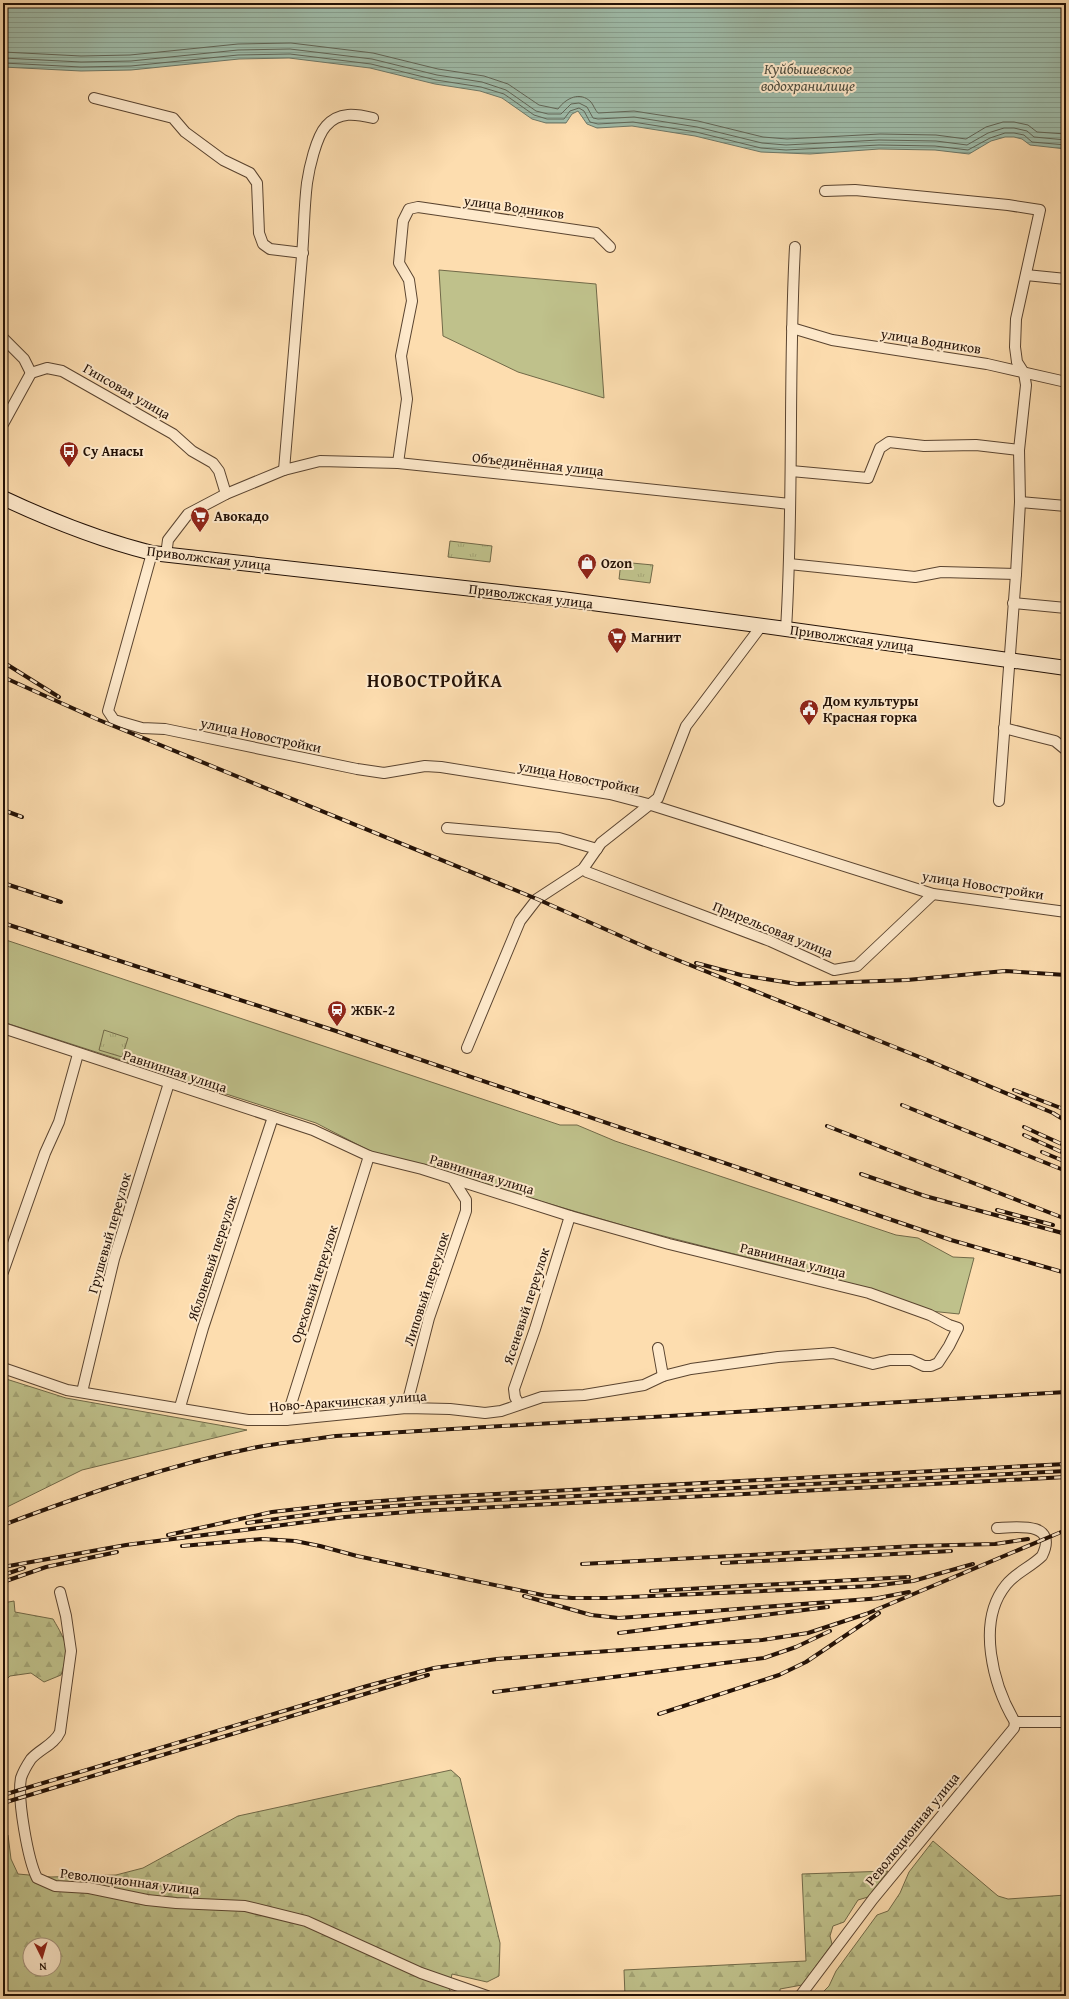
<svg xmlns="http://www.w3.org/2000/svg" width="1069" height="1999" viewBox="0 0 1069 1999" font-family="'Gentium Book Plus',serif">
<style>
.grass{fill:#bfc18b;stroke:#716948}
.forest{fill:url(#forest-firs);stroke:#716948;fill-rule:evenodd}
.park{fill:url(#park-tufts);stroke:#716948}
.water{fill:url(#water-rules);stroke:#6d7868}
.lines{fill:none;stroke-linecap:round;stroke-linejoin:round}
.shore{stroke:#616658;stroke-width:1}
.minor-casing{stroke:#5a4430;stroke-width:12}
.secondary-casing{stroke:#231106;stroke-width:16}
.minor{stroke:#fee9cb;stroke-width:10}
.secondary{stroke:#fee9cb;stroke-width:14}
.rail-casing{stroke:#231106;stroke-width:4}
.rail{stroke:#fee9cb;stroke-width:2.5;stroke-dasharray:8;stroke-linecap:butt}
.labels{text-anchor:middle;stroke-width:4;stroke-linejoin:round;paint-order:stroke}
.street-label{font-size:14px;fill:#231106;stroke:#fee9cb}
.poi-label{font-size:14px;font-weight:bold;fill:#231106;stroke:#fee9cb;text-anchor:start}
.water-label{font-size:15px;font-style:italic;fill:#4e4d3f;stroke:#fee9cb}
.district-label{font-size:18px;font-weight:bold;letter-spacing:1px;fill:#231106;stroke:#fee9cb}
</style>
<defs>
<pattern id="forest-firs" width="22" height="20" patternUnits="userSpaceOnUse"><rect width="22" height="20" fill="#bfc18b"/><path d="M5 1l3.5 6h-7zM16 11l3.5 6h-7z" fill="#a4a576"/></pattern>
<pattern id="park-tufts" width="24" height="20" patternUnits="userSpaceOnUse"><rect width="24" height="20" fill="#bfc18b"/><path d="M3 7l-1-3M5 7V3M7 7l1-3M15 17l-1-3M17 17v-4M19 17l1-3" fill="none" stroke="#a4a576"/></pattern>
<pattern id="water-rules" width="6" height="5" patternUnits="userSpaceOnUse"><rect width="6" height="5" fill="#9fbcaa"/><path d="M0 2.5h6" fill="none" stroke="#89a191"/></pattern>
</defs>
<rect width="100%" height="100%" fill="#fdddaf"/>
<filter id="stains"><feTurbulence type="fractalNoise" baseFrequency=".005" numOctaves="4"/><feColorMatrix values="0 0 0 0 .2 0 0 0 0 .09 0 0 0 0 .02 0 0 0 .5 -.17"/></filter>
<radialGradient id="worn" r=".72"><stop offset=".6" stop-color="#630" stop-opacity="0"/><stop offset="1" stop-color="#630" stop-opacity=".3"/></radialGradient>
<!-- grass -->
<g class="grass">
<polygon points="439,270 596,284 604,398 518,372 443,336"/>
<polygon points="3,939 560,1125 577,1125 615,1141 896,1235 918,1238 953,1257 974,1258 959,1314 930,1311 871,1289 632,1228 372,1152 316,1123 3,1022"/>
</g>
<!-- forest -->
<g class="forest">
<polygon points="3,1378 66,1398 247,1430 82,1470 3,1509"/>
<path d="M14,1601l1,11 38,7c14,24 17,29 8,56l-17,7 -13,-9 -21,3 -7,7v-64l2,-2 -2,-3v-11z"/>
<path d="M451,1770l9,8 40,165 -1,33 -12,6 -35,-8 -3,14 3,8h-449v-160l5,-1 3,24 7,15 33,3 65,-2 27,-7 95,-52zM30,1945h24v24h-24z"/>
<polygon points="933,1841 998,1896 1008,1899 1066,1895 1066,1996 819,1996 829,1986 836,1971 877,1915 888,1911 900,1893 909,1872"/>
<polygon points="888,1871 868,1897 858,1900 844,1922 833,1926 830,1936 832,1944 802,1985 780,1989 780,1996 739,1996 736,1992 723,1992 722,1996 625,1996 624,1970 806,1961 802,1874"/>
</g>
<!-- park -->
<g class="park">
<polygon points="450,541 492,546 490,562 448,557"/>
<polygon points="621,562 653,565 650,583 619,579"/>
<polygon points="104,1030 128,1038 122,1057 99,1050"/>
</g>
<!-- water -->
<polygon class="water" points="3,3 1066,3 1066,149 1030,145 1022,139 1014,137 1005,137 991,141 969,154 935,150 879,149 810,154 761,152 695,136 632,126 597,128 587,124 578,111 572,114 566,123 546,123 532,119 502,98 480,91 435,84 370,68 289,58 239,59 131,70 81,71 3,67"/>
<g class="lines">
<!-- shore -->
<g class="shore">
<path d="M3,52l78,4 49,-1 108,-11 53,-1 82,10 65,16 46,7 24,8 31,21 19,4c8,-11 22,-18 33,-7 3,4 4,8 7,11l36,-2 64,10 65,16 24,2 93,-5 56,1 30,4 20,-12 17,-5h11l14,3 9,7 29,2"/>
<polyline points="3,58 81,62 131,61 238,50 290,49 372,59 437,75 482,82 506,90 536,111 548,114 561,114 571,104 579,103 587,107 593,118 598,119 634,117 697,127 762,143 786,145 879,140 936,141 967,145 988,133 1004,128 1014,128 1027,131 1034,137 1066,140"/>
<polyline points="3,63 81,67 131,66 238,55 290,54 371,64 436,80 481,87 504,94 534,115 547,119 564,119 570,111 579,108 584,111 590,122 598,124 633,122 696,132 761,148 786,150 879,145 935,146 968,150 990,138 1005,133 1014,133 1024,135 1032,142 1066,145"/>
</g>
<!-- minor casing -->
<g class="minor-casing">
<g id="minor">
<polyline points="94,98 173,118 185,132 223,160 250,173 257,183 259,233 263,244 270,249 303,253"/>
<path d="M373,118c-17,-4 -34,-7 -47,8 -10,11 -17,43 -19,57 -3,24 -3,49 -5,73 -6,71 -12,143 -18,214l36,-9 78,2 392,41"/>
<polyline points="825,191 855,190 1008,205 1040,210 1016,319 1015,347 1017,362 1024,373 1026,385 1019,450 1020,502 1016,574 999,801"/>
<polyline points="1026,275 1066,279"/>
<polyline points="792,328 832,340 987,364 1066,382"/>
<polyline points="3,338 24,359 31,373 47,368 62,371 173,434 192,451 213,463 219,471 226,494"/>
<polyline points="3,424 31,373"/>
<polyline points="398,463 407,399 401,356 412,301 409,280 399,263 403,221 409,209 418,207 596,233 610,247"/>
<polyline points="791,471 868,478 880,448 889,442 924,446 976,445 1019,450"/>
<polyline points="1020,502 1066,506"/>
<polyline points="152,553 108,711 114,720 142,728 165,729 357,769 384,773 425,766 441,767 610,794 648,804 933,894 1066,912"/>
<polyline points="166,555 168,540 188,514 226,494 284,470"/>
<polyline points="789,564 915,577 941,572 1016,574"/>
<polyline points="1013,603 1066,608"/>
<path d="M786,629c8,-128 2,-255 9,-382"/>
<polyline points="1004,728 1055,741 1066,750"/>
<polyline points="447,828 559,838 597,849"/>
<polyline points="583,869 587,872 770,941 834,970 857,966 933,894"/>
<polyline points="3,1028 313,1130 369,1156 422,1169 570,1216 669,1244 869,1293 930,1315 949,1325 958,1328 949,1346 938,1363 931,1366 924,1366 911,1360 890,1360 873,1364 833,1353 778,1357 691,1369 663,1376 644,1385 584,1395 542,1397 501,1411 485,1413 450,1409 406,1408 286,1420 248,1420 67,1390 3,1368"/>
<polyline points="467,1048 520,921 537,899 583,869 601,843 658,798 686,726 762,625"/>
<polyline points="3,1272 45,1153 59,1122 78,1054"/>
<polyline points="658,1348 663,1376"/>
<polyline points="82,1392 114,1259 169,1083"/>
<polyline points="519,1404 515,1397 514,1389 535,1329 570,1216"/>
<polyline points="180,1407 203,1328 273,1117"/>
<polyline points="406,1408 429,1318 466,1211 466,1200 454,1181"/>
<polyline points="286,1420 369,1156"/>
<path d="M997,1528c19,-1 62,-7 45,28 -11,11 -27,17 -36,29 -30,37 -13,100 9,137"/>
<path d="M60,1592l6,24 5,35 -11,81c-5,12 -20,17 -29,27 -4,6 -8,13 -10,19 -4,21 7,82 16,100l18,8 34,2 58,12 29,3 69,3 61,15 115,52 66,23"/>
<polyline points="1015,1722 1066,1722"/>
<polyline points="800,1996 873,1899 1014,1728 1015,1722"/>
</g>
</g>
<!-- secondary casing -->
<g class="secondary-casing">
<path id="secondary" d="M3,498c49,23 97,42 149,55l410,46 224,30 280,39"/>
</g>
<!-- minor -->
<use href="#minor" class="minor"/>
<!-- secondary -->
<use href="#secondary" class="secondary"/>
<!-- rail casing -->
<g class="rail-casing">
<g id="rail">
<polyline points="3,662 59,697"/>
<polyline points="3,677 99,720 537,899 650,949 927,1060 1053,1113 1066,1121"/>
<polyline points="3,810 22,817"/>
<polyline points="3,883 61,902"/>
<polyline points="3,923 336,1031 951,1240 1066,1273"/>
<polyline points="696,963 741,975 797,984 907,980 1005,971 1066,975"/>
<polyline points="1014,1090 1066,1110"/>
<polyline points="902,1105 1066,1171"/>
<polyline points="827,1126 1066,1219"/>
<polyline points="1024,1127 1066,1146"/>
<polyline points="1024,1135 1066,1154"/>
<polyline points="1042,1152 1066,1162"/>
<polyline points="861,1174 925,1196 1066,1234"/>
<polyline points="997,1210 1053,1225"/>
<polyline points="247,1523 343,1510 419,1504 1066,1471"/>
<path d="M3,1525c83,-31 168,-61 255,-78 26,-5 52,-7 78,-11l730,-44"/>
<polyline points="168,1535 272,1512 342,1504 419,1498 1066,1464"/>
<polyline points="182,1546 262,1539 295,1541 320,1546 357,1556 547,1596 572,1598 607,1598 872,1586 913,1581 973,1564"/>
<polyline points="722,1563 951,1551"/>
<polyline points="582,1564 915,1546 995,1544 1028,1539"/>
<polyline points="3,1567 126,1545 345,1517 420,1511 1066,1477"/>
<polyline points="3,1575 24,1568"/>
<polyline points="3,1582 46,1567 117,1552"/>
<polyline points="651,1591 909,1577"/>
<polyline points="524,1596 591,1615 619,1618 882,1598"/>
<polyline points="878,1598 909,1592"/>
<polyline points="619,1633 828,1607"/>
<polyline points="494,1692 764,1658 796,1647 830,1631"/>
<polyline points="659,1714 779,1675 806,1662 879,1613"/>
<polyline points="3,1795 367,1686 434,1668 497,1659 762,1640 808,1633 866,1614 1066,1530"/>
<polyline points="3,1803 428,1675"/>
</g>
</g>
<!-- rail -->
<use href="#rail" class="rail"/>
</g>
<!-- icons -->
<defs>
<g id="bus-pin" transform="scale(1)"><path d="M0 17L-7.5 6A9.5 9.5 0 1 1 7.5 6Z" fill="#8f2418" stroke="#fee9cb"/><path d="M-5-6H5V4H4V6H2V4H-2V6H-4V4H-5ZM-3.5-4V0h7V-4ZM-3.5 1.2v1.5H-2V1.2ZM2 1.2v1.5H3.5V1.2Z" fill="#fff"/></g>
<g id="supermarket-pin" transform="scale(1)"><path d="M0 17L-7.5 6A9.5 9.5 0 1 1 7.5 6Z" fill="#8f2418" stroke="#fee9cb"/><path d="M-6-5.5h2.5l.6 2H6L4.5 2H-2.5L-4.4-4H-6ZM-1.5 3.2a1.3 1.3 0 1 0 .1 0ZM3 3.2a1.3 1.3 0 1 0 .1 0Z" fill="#fff"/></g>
<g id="shop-pin" transform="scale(1)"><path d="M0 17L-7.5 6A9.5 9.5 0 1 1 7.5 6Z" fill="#8f2418" stroke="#fee9cb"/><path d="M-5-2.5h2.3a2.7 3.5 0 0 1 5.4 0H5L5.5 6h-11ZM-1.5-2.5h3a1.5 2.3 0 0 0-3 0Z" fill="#fff"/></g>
<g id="civic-pin" transform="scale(1)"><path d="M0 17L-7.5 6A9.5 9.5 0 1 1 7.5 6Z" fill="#8f2418" stroke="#fee9cb"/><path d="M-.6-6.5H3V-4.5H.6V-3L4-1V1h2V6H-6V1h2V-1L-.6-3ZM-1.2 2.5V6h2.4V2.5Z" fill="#fff"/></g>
<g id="station-pin" transform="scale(1)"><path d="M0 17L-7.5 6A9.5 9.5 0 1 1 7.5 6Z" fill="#8f2418" stroke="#fee9cb"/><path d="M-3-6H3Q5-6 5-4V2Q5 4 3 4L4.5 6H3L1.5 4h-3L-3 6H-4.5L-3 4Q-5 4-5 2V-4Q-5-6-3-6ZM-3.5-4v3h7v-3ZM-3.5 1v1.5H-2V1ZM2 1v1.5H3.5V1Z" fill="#fff"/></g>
</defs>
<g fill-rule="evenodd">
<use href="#bus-pin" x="69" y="451"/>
<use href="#supermarket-pin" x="200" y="516"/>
<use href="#shop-pin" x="587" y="563"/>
<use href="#supermarket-pin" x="617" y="637"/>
<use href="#civic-pin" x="809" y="709"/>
<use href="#station-pin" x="337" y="1010"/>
</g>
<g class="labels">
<!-- street labels -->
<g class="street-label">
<text transform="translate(514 207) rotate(8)" y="5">улица Водников</text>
<text transform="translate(931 341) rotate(9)" y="5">улица Водников</text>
<text transform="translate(127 391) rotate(30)" y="5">Гипсовая улица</text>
<text transform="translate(538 464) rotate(6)" y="5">Объединённая улица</text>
<text transform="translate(209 558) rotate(7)" y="5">Приволжская улица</text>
<text transform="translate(531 596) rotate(7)" y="5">Приволжская улица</text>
<text transform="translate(852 638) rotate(8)" y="5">Приволжская улица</text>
<text transform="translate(261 735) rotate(12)" y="5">улица Новостройки</text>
<text transform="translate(579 777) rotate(11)" y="5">улица Новостройки</text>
<text transform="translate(983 885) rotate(9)" y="5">улица Новостройки</text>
<text transform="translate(773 929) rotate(22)" y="5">Прирельсовая улица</text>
<text transform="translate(175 1071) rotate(18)" y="5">Равнинная улица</text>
<text transform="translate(482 1174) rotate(17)" y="5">Равнинная улица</text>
<text transform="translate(109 1233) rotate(-74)" y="5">Грушевый переулок</text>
<text transform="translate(212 1258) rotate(-72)" y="5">Яблоневый переулок</text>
<text transform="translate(793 1260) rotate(14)" y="5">Равнинная улица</text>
<text transform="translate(314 1284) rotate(-72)" y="5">Ореховый переулок</text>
<text transform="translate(426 1289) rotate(-72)" y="5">Липовый переулок</text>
<text transform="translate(526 1306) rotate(-72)" y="5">Ясеневый переулок</text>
<text transform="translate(348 1401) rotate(-4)" y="5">Ново-Аракчинская улица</text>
<text transform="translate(912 1829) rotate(-51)" y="5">Революционная улица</text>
<text transform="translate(130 1881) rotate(7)" y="5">Революционная улица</text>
</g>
<!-- poi labels -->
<g class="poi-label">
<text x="83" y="456">Су Анасы</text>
<text x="214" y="521">Авокадо</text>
<text x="601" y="568">Ozon</text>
<text x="631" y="642">Магнит</text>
<text x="823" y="706">Дом культуры<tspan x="823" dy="16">Красная горка</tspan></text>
<text x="351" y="1015">ЖБК-2</text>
</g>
<!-- water labels -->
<g class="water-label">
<text x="808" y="74">Куйбышевское<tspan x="808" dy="17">водохранилище</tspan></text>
</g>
<!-- district labels -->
<g class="district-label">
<text x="435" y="687">НОВОСТРОЙКА</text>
</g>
</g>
<!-- margin -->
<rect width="1069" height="1999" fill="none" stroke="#fdddaf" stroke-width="16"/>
<rect x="4" y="4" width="1061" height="1991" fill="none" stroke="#231106" stroke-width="2"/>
<rect x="8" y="8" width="1053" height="1983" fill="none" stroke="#231106"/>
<!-- north arrow -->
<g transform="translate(42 1957) rotate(175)"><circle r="19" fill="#fee9cb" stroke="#a6937c"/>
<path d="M0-3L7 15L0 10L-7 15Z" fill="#8f2418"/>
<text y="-6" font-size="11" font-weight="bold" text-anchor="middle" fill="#231106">N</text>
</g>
<rect width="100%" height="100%" filter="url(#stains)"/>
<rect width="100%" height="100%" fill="url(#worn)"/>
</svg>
